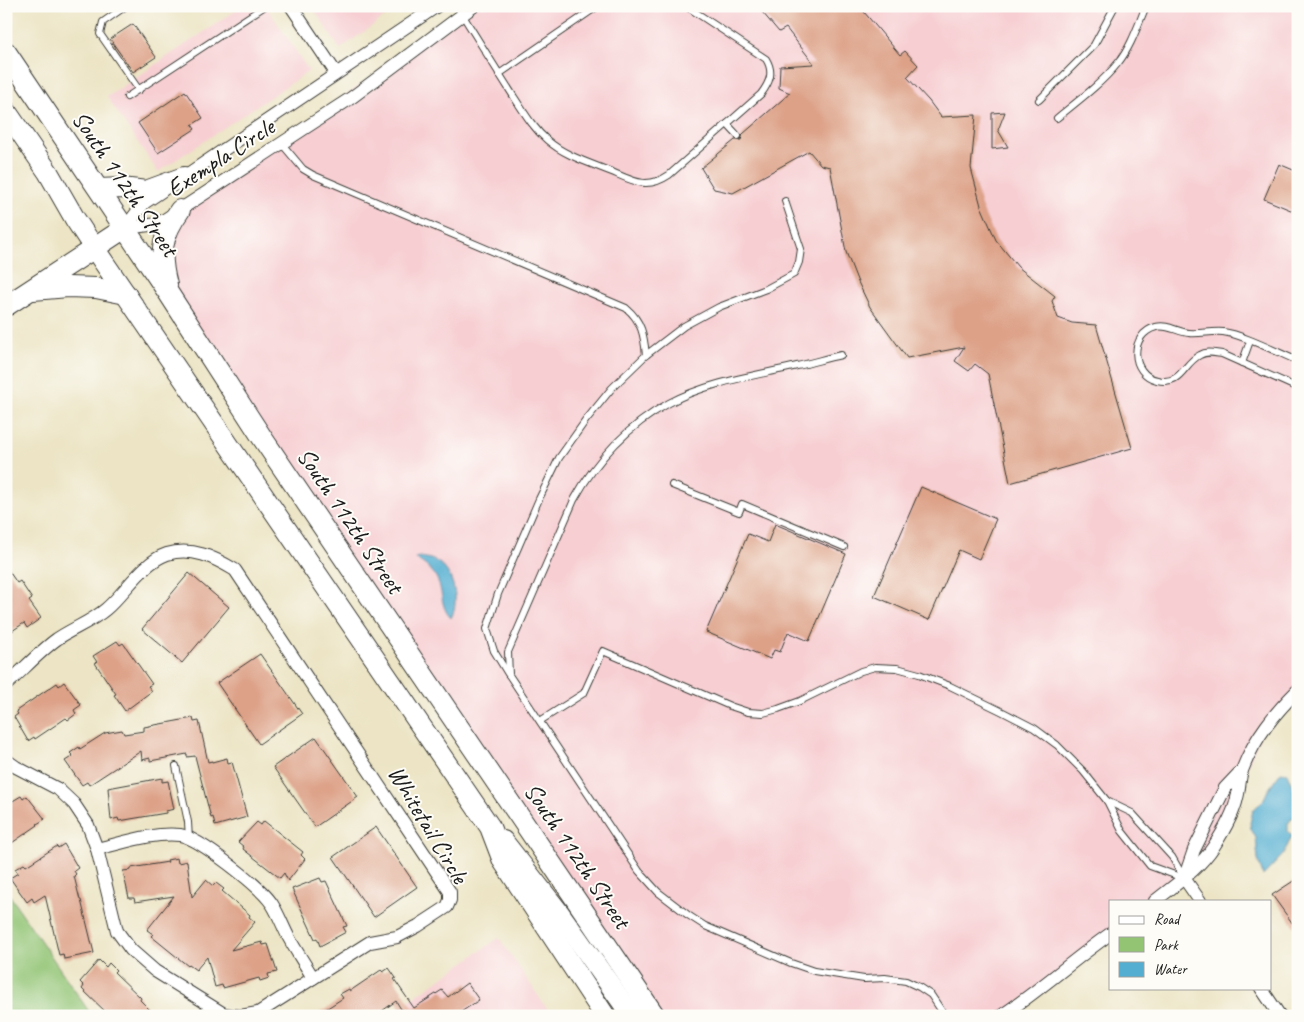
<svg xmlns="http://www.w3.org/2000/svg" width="1304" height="1022" viewBox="0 0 1304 1022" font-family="Caveat,sans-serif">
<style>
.built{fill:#f7cfd3}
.green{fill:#92c474;stroke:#577048}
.water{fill:#53aed1;stroke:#386576}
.building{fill:#dda187}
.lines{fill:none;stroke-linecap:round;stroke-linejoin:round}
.lane-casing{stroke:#3b3a35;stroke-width:8}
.street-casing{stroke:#3b3a35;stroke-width:14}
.primary-casing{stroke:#3b3a35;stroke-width:22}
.lane{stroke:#fff;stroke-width:6}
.street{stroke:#fff;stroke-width:12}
.primary{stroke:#fff;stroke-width:20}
.labels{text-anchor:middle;stroke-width:4;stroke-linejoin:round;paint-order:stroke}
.street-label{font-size:25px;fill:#1c1c1c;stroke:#fdfcf7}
</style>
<rect width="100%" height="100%" fill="#fdfcf7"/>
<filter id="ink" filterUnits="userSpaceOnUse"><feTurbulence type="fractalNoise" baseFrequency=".02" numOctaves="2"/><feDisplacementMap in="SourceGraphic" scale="10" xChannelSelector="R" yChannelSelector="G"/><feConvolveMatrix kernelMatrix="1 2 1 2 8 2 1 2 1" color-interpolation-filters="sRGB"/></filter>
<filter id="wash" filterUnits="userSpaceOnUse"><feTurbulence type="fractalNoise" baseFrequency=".0096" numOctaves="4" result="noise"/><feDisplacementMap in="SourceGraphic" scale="20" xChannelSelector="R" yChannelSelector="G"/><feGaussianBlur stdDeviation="1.12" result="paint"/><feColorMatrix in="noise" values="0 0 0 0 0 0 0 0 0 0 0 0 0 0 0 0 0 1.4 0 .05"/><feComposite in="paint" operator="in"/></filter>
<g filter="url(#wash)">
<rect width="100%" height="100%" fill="#ece4c4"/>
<!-- built -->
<g class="built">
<polygon points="243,6 266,6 309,71 158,172 107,97"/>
<polygon points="312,6 400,6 340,49"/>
<polygon points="474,6 1298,6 1298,690 1265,725 1214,846 1155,901 1110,901 1110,934 1001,1016 654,1016 169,294 167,230 180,210"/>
<polygon points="499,938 552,1016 387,1016"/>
</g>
<!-- green -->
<polygon class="green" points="6,890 92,1016 6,1016"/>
<!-- water -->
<g class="water">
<path d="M420,557c7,1 13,2 19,6 15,11 21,39 12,55 -12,-12 -7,-27 -15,-41 -5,-9 -13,-13 -21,-19z"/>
<polygon points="1281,772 1287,773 1293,788 1296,817 1292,818 1288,824 1288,831 1292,836 1283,855 1263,876 1258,860 1256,838 1251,829 1250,823 1253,810 1263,801 1268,790"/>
</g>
<g id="blocks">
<!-- building -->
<g class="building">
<polygon points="757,6 859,6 900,55 905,51 918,65 907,77 929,101 941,117 976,115 971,168 981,206 996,240 1018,267 1055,296 1052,301 1058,318 1072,323 1096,325 1132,448 1010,483 988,374 975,364 969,371 955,361 964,347 907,358 870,307 857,280 846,252 830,167 821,165 809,151 733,193 714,189 701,168 735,140 741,140 743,134 790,93 779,88 780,66 814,64 786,28 779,32"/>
<polygon points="133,24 156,57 133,72 110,39"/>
<polygon points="185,91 203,118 192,125 195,129 158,153 138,123"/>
<polygon points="1005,112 998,130 1008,147 992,149 992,113"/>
<polygon points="1279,164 1298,172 1298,213 1264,199"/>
<polygon points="921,487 996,519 979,559 959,550 929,620 874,596"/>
<polygon points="775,524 846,554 809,641 788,632 780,652 774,650 770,659 706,632 748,534 768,542"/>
<polygon points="6,567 17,583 20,581 32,599 29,601 41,618 27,628 24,623 6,635"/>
<polygon points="189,573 229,607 182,663 142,629"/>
<polygon points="117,641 120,645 123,643 152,684 148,686 152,691 125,711 114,695 116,694 95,663 97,662 93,656"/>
<polygon points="260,654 302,714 259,744 217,683"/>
<polygon points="64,682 81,705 74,710 76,714 68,720 66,718 35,739 34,737 28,741 14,717 18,714 16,711 57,683 59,686"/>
<polygon points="193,718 194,722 199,721 208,762 212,761 212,762 227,758 228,763 232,762 247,817 215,826 213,817 211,818 195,756 187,757 187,754 150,761 150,758 142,760 141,751 89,785 87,782 82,785 65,761 73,756 70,753 79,747 80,749 105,733 122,730 124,734 144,731 144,727"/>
<polygon points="316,737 358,797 315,827 273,767"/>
<polygon points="162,778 162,782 168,781 174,809 166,811 166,813 119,821 118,818 111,820 108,788"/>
<polygon points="21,796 23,799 27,796 45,819 37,824 38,825 6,847 6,805"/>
<polygon points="264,821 303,852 301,855 305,859 288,881 284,873 280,878 243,849 244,847 238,842 257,822 261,825"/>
<polygon points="376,827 417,887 374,917 333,857"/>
<polygon points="64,844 78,868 74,871 76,874 74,876 80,900 81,900 94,953 64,959 63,954 59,955 45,895 34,902 32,898 27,902 10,878 18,873 15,869 24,864 26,866 57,846 58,848"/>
<polygon points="177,858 178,863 187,861 192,897 206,880 213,886 216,883 224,889 222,891 250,915 249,917 255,922 231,950 262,942 263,945 268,944 277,972 268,974 269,978 260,981 259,978 223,988 222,985 215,987 207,957 196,970 189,965 188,966 151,936 153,934 147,930 174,896 135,902 134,898 129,898 123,871 131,870 131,868 168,862 167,860"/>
<polygon points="320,878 322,882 326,881 347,926 343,927 346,932 320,946 317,938 315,939 292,889"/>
<polygon points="1298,878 1298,931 1272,895"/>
<polygon points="99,960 106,967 109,963 116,970 114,972 141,998 140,1000 156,1016 110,1016 82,989 84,986 80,982"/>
<polygon points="389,968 396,978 394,979 414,1008 442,990 448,997 467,983 479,1000 455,1016 401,1016 404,1014 396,1001 375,1016 315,1016 343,998 340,994 349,989 350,991 381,970 383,972"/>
</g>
</g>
</g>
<g filter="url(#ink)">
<use href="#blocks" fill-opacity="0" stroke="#3b3a35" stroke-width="1"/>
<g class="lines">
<!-- lane casing -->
<g class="lane-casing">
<g id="lane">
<polyline points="126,6 103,22 100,34 139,90"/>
<path d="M457,6c19,31 38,61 57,91 10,15 19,31 33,43 18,16 43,23 65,32 21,9 35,18 57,3l92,-81c9,-12 13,-22 5,-35l-80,-53"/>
<polyline points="499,74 598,6"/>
<polyline points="127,97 265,6"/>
<polyline points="1039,100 1094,45 1115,6"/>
<path d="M1057,118c21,-17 44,-34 61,-55 13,-16 20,-38 28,-57"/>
<polyline points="727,124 738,136"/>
<path d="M282,144l21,25 10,6 313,133c16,13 18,28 20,47"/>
<path d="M841,355c-15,3 -29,8 -44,11 -43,10 -89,16 -128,37 -41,23 -73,57 -95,97l-66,152 1,23 130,196 19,21 30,23 17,11 86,37 23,8 50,8 21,-1 21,3 13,6 12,8 14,21"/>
<path d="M1298,361c-19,-8 -56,-27 -75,-29 -11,-1 -23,2 -34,1 -12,-1 -21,-9 -33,-6 -27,7 -26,47 1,53 25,6 26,-17 43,-25 7,-4 14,-2 22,-1l76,34"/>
<polyline points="1242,363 1250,341"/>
<polyline points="672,485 739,512 742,504 844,547"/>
<polyline points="508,674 494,651 487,629 498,594 539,499 559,458 586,420 612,388 646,355 684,326 719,307 766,289 794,274 799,262 801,249 785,201"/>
<polyline points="540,721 584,693 603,651 730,706 748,712 763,713 778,709 800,701 861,671 875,667 897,668 919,674 950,686 1001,711 1034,728 1057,745 1083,771 1107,801 1122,831 1150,866 1183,878"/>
<polyline points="176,766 188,822 189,839"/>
<polyline points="1107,801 1132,813 1172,857 1184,878"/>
</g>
</g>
<!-- street casing -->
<g class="street-casing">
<g id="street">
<polyline points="291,6 336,73"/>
<polyline points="179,180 437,6"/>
<polyline points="125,228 158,224 351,98 474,6"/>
<polyline points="125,228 144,203 162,191"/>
<path d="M6,685c17,-15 33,-33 51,-46 16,-11 34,-17 49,-30 19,-16 37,-47 61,-55 25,-8 48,4 68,16l215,322v8l-3,7 -29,19 -21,11 -27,5 -112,71 -18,3 -16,-2 -69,-43 -24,-21 -14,-19 -20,-82 -9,-24 -14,-21 -16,-15 -42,-22 -10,-7"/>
<path d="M97,849c26,-6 56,-17 83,-14 19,3 81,52 92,69 7,11 11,23 17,34 7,13 16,26 24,40"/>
<polyline points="1185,876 1194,850 1225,788 1242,770"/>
<polyline points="1184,878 1200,901"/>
<path d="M1155,901c21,-17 44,-32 59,-55 9,-14 20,-32 23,-48 3,-10 2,-21 6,-30 12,-31 32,-55 55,-78"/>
<polyline points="1261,988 1280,1016"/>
<path d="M1001,1016c38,-25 72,-56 109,-82"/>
</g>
</g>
<!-- primary casing -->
<g class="primary-casing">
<g id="primary">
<polyline points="6,52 169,294 263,439 655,1016"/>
<polyline points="6,111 48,172 75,219 94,248 490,827 503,861 605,1016"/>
<polyline points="99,189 122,188 146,191 184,177"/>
<path d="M167,285c-8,-31 -6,-49 13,-75"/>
<polyline points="33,290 68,287 96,288 126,294"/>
<polyline points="6,306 125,228"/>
<polyline points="503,841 560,914 632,1016"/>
</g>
</g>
<!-- lane -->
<use href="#lane" class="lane"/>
<!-- street -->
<use href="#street" class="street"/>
<!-- primary -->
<use href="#primary" class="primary"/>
</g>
</g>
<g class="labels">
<!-- street labels -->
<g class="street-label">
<text transform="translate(220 157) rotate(-33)" y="9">Exempla Circle</text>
<text transform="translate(126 183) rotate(56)" y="9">South 112th Street</text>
<text transform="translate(351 520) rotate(56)" y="9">South 112th Street</text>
<text transform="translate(429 824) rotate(59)" y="9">Whitetail Circle</text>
<text transform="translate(578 855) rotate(56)" y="9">South 112th Street</text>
</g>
</g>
<!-- margin -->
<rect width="1304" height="1022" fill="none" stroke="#fdfcf7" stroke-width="25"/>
<!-- legend -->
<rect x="1109" y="900" width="162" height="90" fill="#fdfcf7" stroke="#a3a29f"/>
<rect x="1119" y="916" width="25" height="8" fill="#ffffff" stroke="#a3a29f"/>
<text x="1154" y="924" font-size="15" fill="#1c1c1c">Road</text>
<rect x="1119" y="937" width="25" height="15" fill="#92c474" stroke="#a3a29f"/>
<text x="1154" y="950" font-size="15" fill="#1c1c1c">Park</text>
<rect x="1119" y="962" width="25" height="15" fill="#53aed1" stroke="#a3a29f"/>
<text x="1154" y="974" font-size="15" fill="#1c1c1c">Water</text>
</svg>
